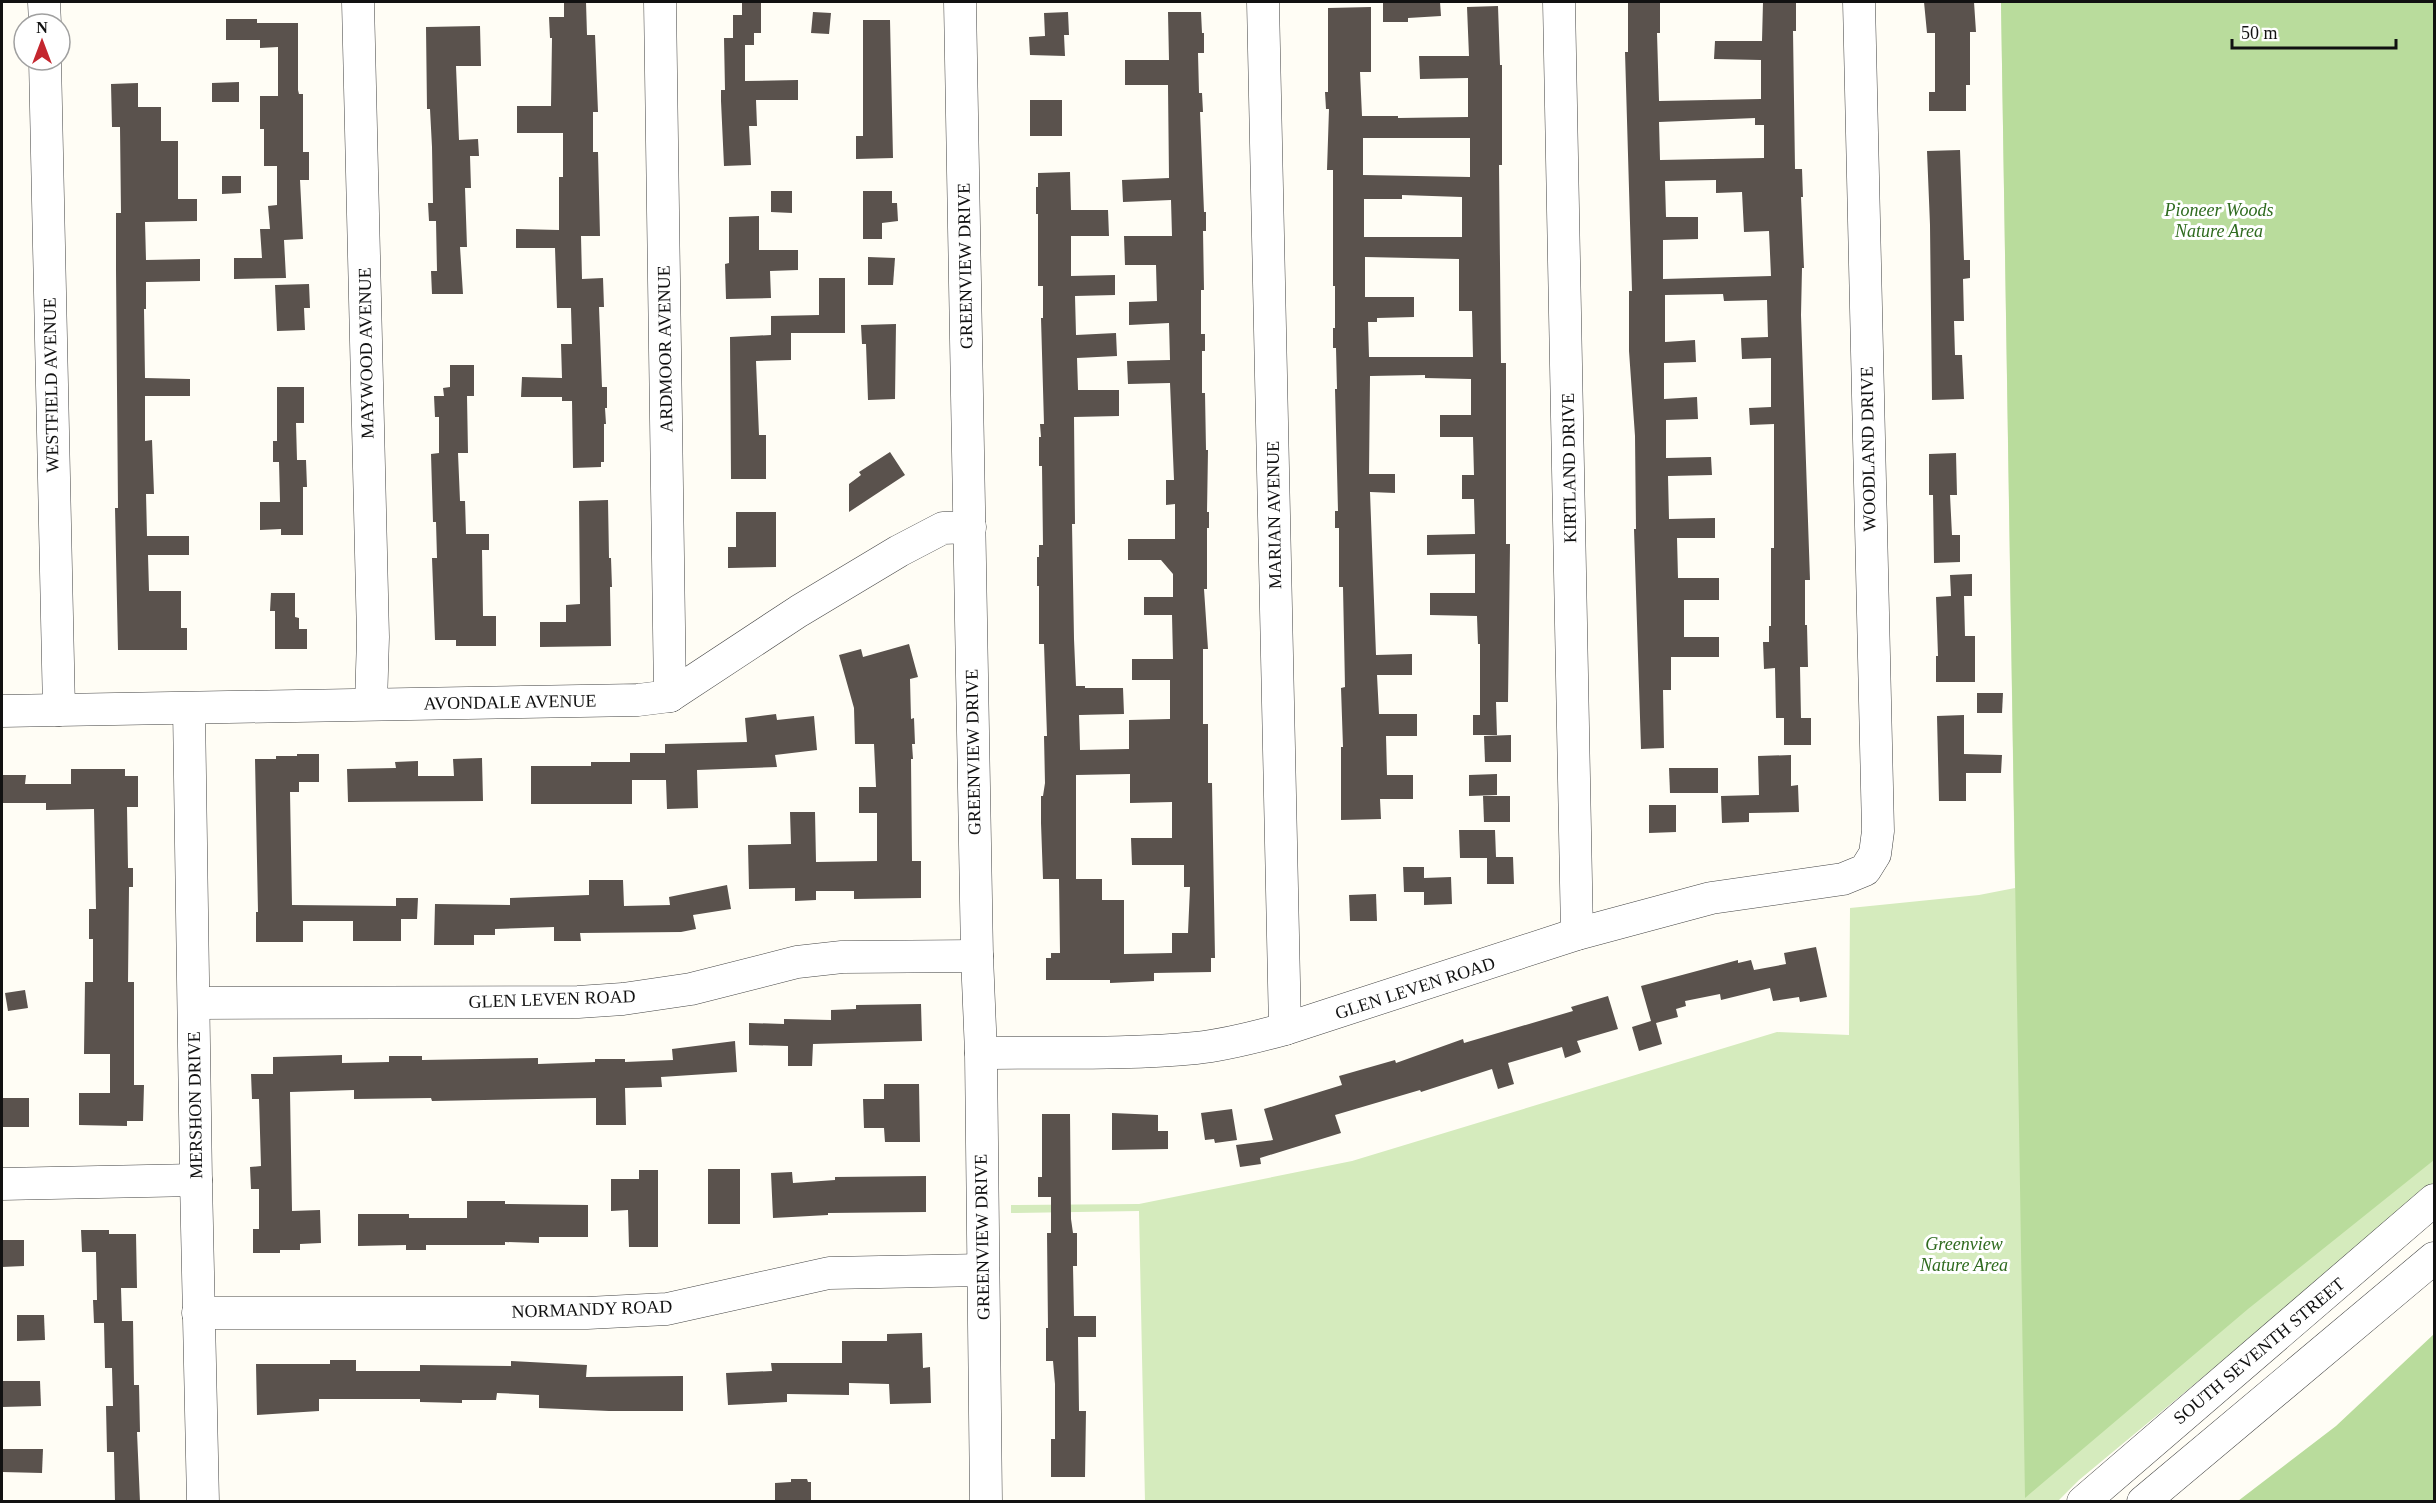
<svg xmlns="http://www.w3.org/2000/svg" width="2436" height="1503" viewBox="0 0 2436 1503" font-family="Georgia,serif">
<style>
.green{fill:#d5ebbd}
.forest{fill:#b9dc9c}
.building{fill:#5a524d;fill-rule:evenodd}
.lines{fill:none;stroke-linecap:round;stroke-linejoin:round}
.minor-casing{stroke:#444;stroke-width:33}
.minor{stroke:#fff;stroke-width:32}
.labels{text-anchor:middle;stroke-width:6;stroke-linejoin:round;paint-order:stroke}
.park-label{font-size:18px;font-style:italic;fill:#2f6b1f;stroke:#fff}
.street-label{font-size:18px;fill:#111;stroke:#fff}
</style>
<rect width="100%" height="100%" fill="#fffdf5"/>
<!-- green -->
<polygon class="green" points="2001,2 2434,2 2434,1182 2390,1222 2079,1480 2058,1501 1145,1502 1139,1211 1011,1213 1011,1205 1139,1204 1352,1161 1777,1032 1849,1035 1850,908 1979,895 2015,888"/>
<!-- forest -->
<g class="forest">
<polygon points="2001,2 2434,2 2434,1160 2248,1309 2025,1498"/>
<polygon points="2434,1334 2434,1501 2238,1501 2336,1426"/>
</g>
<!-- building -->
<g class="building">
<polygon points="564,2 586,2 587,35 595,35 598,112 593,112 593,152 598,152 600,236 581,236 582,279 603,278 604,307 599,307 602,387 607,387 607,408 605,408 606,424 604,424 604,462 601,462 601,467 573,468 572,401 562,401 562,397 521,397 522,377 562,378 561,344 572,344 571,308 557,308 555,248 516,248 516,229 559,230 559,177 563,177 563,133 517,133 517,106 551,106 552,38 550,38 549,17 564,17"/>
<polygon points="742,2 761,2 761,33 754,33 754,45 745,45 745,81 798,80 798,100 756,100 757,126 749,126 751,165 724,166 721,101 721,90 725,90 724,38 733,38 733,15 742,15"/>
<polygon points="1383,2 1440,2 1441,16 1408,18 1408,22 1383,22"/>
<path d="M1628,2h32v31h-3l2,68 102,-2v-39l-47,-1 1,-18h47l1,-39h33v29h-3l2,138h7l1,28h-2l3,71h-2l-1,47 9,265h-5v45h2l1,42h-8l1,51h10v27h-27v-27h-8l-1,-50 -11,1 -1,-27h6v-16h2v-78h3v-124l-24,1 -1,-17 22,-1v-49l-29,1 -1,-21 27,-1 -1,-37 -43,1 -1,-7 -58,1v47l30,-2 1,22 -32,1v36l33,-2 1,22 -32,1v38l45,-1 1,18 -44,1 1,43 46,-1v20h-38l1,40h41v22h-35v37h35v20h-48v33h-8l1,58 -23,1 -7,-220h2l-1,-93 -6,-85v-60h3l-7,-239h3zM1755,118v7h9v33l-104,2 -1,-38zM1716,180v13l26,-1 2,40 25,-1 2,45 -108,3v-39l35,-1v-22h-32l-1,-36z"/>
<polygon points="1924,2 1974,2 1976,32 1970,32 1970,85 1966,85 1966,111 1929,111 1929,92 1935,92 1935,33 1927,33"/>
<path d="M1498,6l2,59h2v100h-3l2,198h5v181h4l-2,158h-12l1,33h-24v-20h7v-71h-2l-1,-28 -47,-1v-22h45v-39l-48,1v-20l48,-1 -1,-35h-12v-24h12l-1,-38h-33v-22h31v-36l-46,-1v-3l-55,1 -1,98h26v19l-25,-1 6,163 36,-1v21h-35l2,39h38v22h-31l1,39h26v24h-33l1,20 -40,1v-73h2l-2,-59 4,-1 -2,-100h-4v-59h-4v-17h3l-3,-122h2l-1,-41h-3v-20h2v-42h-2v-116h-6l2,-61h-3l-1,-17h3v-84l43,-1v65h-11l2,44h36v2l70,-1v-39l-48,1 -1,-23h50l-2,-49zM1363,138h107v39l-107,-2zM1402,195l60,2v40h-98v-38h38zM1365,257l94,2v52h13l1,46h-104l-1,-35h9v-4l37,-1v-20h-49z"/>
<polygon points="813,12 831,13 829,34 811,33"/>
<polygon points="1068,12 1069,35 1064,35 1065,56 1030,55 1029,37 1045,36 1044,13"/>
<path d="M1168,12h33l1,21h2v20h-6l1,40h3l1,19h-3l4,100h2v19h-3l1,59h-3v44h4v17h-3v42h3l1,57h2l-1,62h2v16h-2v61h-3l4,60h-5v75h5v59h4l3,175h-4v14l-57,1v8l-44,2v-3h-64v-22h5v-5h9l-1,-74h-16l-2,-56v-27h2l2,-13 -1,-47h3l-3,-92h-5v-58h-2v-29h2v-12h4l-1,-79h-3v-29h2l-1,-13h4l-3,-106h2v-32h-5v-72h-2v-27h2v-14l32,-1 1,38h37l1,26h-38v40l44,-1v20l-40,1 1,39 40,-2 1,23 -40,2 1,32h41v26l-45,1 1,107h-3l2,115 2,47h9v2h38l1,26 -45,1 1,35 49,-1v-29l41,-1v-39h-38v-21h41l-1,-44h-28v-18h29v-23l-12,-14h-33v-21h47v-35l-9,1v-25h8l-4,-97 -42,1 -1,-23 43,-1 -1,-37 -40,2v-23l28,-1 -1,-36h-31l-1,-29h48l-1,-36 -48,2 -1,-22 47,-2 -1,-93h-43v-25h44zM1130,774v29l42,-1v36h-41l1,27h52v22h6l-2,46h-16v20l-48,1v-54h-22v-21h-26v-104z"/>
<polygon points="226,19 257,19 257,23 298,23 298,90 299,94 303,94 303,152 309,152 309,180 300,180 303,239 284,240 286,278 234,279 234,258 262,258 260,229 270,229 268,206 277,205 277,166 264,166 264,129 260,129 260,96 278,96 278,47 260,48 260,40 226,40"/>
<polygon points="863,20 890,20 893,158 856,159 856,136 863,136"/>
<polygon points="480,26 481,66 456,66 459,140 478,139 479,156 470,156 471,188 465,188 467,247 460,247 463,294 432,294 431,271 437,271 436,221 429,221 428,203 433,203 432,147 430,109 427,109 426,27"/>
<polygon points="239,82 239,102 212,102 212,83"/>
<polygon points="138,83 138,107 161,107 161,141 178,141 178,199 197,199 197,221 145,222 146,260 200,259 200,281 146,282 146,309 144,309 145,378 190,379 190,396 145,396 145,441 152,440 154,494 146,494 147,536 189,536 189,555 148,555 149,591 181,591 181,628 187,628 187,650 118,650 115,508 118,508 116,270 116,213 121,213 120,127 112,127 111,84"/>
<rect x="1030" y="100" width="32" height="36"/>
<polygon points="1960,150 1964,260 1970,260 1970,278 1963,279 1964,321 1954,321 1955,355 1962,355 1964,399 1932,400 1930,225 1927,151"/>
<polygon points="222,176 241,176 241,193 222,194"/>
<polygon points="771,191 792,191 792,213 771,212"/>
<polygon points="863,191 892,191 892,203 897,203 898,221 882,223 882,239 863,239"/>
<polygon points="759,216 759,250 798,250 798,270 770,271 771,298 726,299 725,264 729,263 729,217"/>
<polygon points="868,257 895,258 893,285 868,285"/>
<polygon points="819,278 845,278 845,333 791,333 791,360 756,361 759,435 766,435 766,479 731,479 730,337 771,335 771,316 819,315"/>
<polygon points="309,284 310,308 304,308 305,330 277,331 275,285"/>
<polygon points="896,324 895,399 868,400 866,344 862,344 861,325"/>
<polygon points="450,365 474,365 474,396 467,396 468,453 458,453 460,501 465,501 466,534 489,534 489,550 482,550 483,616 496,616 496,646 456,646 456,640 435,640 432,558 437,558 436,522 433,522 431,454 439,453 439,417 435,417 434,396 444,396 443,388 450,387"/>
<polygon points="277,387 304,387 304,423 296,423 297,460 306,460 307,487 303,487 303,535 281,535 281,529 260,530 260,502 280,502 279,462 273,462 273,441 277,441"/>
<polygon points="890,452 905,475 849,512 849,484 861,475 859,472"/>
<polygon points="1956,453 1957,495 1950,495 1952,535 1960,535 1960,562 1934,563 1933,495 1929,495 1929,454"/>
<polygon points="608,500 609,558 611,558 612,587 610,587 611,646 540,647 540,622 566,622 566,605 580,604 579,501"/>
<polygon points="736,512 776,512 776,567 728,568 728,547 736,547"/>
<polygon points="1972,574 1972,596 1964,596 1965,636 1975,636 1975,682 1936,682 1936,656 1938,656 1936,597 1951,596 1950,575"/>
<polygon points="271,593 295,593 295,617 299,618 299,629 307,629 307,649 275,649 275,611 270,611"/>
<polygon points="909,644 918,677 910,679 911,719 914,718 915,744 912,744 913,759 911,759 912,861 921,861 921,898 854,899 854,891 816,891 816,900 795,901 795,888 749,889 748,845 791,844 790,812 815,812 816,862 877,861 877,813 859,813 859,787 876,787 874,744 855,744 854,708 839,655 861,649 863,657"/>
<polygon points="1977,693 2003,693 2002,713 1977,713"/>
<polygon points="776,714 777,720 814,716 817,750 775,755 777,767 697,770 698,808 667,809 666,780 632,780 632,804 531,804 531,766 591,766 591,762 630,762 630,753 665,753 665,744 747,742 745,718"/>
<polygon points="1964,715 1964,754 2002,755 2001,773 1966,773 1966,801 1939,801 1937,716"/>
<polygon points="1511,735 1511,762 1485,762 1484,736"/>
<polygon points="297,754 319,754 319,782 299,782 299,792 290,792 292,905 396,906 396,898 418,898 417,919 401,919 401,941 353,941 353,921 303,921 303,942 256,942 256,912 258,912 255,759 276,759 276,756 297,756"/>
<polygon points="1791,755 1791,786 1798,785 1799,812 1749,813 1749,822 1722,823 1721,796 1759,795 1758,756"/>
<polygon points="482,758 483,801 348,802 347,769 396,768 395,762 418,761 418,776 454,776 453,759"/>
<polygon points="1669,768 1718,768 1718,793 1670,793"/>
<polygon points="71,769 125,769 125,776 138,776 138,807 127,807 128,868 133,868 133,887 129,887 128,982 134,982 134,1085 144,1085 143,1121 127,1121 127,1126 79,1125 79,1093 110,1093 110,1054 84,1054 85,982 93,982 93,939 89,939 89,909 96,909 94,809 46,810 46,803 2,803 2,775 26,775 25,784 71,784"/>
<polygon points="1497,774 1497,795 1469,796 1469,775"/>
<polygon points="1483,796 1510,796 1510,822 1484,822"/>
<polygon points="1649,805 1676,805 1676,832 1649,833"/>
<polygon points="1459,830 1495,830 1496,857 1513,857 1514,884 1487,884 1487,858 1460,858"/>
<polygon points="1403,867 1424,867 1424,878 1451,877 1452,904 1424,905 1424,892 1404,892"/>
<polygon points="589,880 623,880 624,906 670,905 669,897 727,885 731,909 693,915 696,929 681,932 580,933 581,941 554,941 554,927 495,929 495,935 474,935 474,945 434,945 435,904 510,905 510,898 589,895"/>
<polygon points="1376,894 1377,921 1350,921 1349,895"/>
<polygon points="1816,947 1827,997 1800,1002 1799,997 1773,1001 1770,988 1721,1000 1720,994 1685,1001 1686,1006 1676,1009 1678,1017 1656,1023 1662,1044 1639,1051 1632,1027 1651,1021 1641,986 1738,960 1738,963 1751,960 1754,970 1786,964 1784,953"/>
<polygon points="25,990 28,1008 8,1011 5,993"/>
<polygon points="1608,996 1618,1029 1577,1041 1581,1052 1565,1058 1562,1047 1508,1063 1514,1084 1498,1089 1492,1069 1421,1092 1420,1090 1335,1115 1341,1133 1260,1158 1261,1164 1240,1167 1236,1145 1273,1140 1264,1109 1342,1085 1339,1076 1395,1060 1396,1063 1463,1039 1464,1043 1573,1011 1571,1007"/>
<polygon points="921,1004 922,1041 813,1044 812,1066 788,1066 788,1046 749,1045 749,1023 784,1024 784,1019 831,1020 831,1010 856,1009 856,1005"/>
<polygon points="735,1041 737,1072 661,1077 662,1087 625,1088 626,1125 596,1125 596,1098 432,1101 431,1098 354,1099 354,1090 290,1092 292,1211 320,1210 321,1243 300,1244 300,1250 280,1250 280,1253 253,1253 253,1229 259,1229 259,1189 251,1189 250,1167 261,1166 259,1099 252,1099 251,1074 273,1074 273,1057 342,1055 342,1063 389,1062 389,1056 422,1056 422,1060 538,1058 538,1064 595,1062 595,1059 625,1059 625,1062 673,1060 672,1049"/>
<polygon points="884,1084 919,1084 920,1142 885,1142 884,1128 864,1128 863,1099 884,1099"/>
<rect x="2" y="1098" width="27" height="29"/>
<polygon points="1232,1109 1237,1140 1215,1143 1214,1139 1205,1140 1201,1113"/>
<polygon points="1112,1113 1158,1115 1158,1131 1168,1131 1168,1149 1112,1150"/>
<polygon points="1042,1114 1070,1114 1071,1219 1073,1233 1077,1233 1077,1266 1073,1266 1074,1316 1096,1316 1096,1337 1078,1337 1079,1411 1086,1411 1085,1477 1051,1477 1051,1439 1055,1439 1055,1384 1053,1361 1046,1361 1046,1328 1048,1328 1047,1233 1051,1233 1051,1197 1038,1197 1038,1177 1042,1177"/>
<rect x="708" y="1169" width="32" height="55"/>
<polygon points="639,1170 658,1170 658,1247 629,1247 628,1210 611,1211 611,1179 639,1179"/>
<polygon points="792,1172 793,1183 835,1180 835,1177 926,1176 926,1212 828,1213 828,1215 773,1218 771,1173"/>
<polygon points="467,1201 505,1201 505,1204 588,1205 588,1237 539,1237 539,1243 505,1242 505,1245 426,1245 426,1250 406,1250 406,1245 358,1246 358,1214 409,1214 409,1218 467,1218"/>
<polygon points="81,1230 109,1230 109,1234 136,1234 137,1288 121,1288 122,1321 133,1321 134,1385 139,1385 140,1432 137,1432 140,1502 115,1502 114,1452 107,1452 106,1406 113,1406 112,1368 105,1368 104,1323 94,1323 93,1300 97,1300 96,1252 82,1252"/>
<polygon points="2,1240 24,1240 24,1266 2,1267"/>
<polygon points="17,1315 44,1315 45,1340 17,1341"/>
<polygon points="922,1333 923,1368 930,1367 931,1403 890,1404 889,1384 849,1383 849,1395 787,1394 787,1402 728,1405 726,1373 772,1371 771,1363 842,1363 842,1341 887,1341 887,1334"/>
<polygon points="330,1360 356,1360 356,1371 420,1371 420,1365 511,1366 511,1361 587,1365 586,1377 683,1376 683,1411 609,1411 539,1408 539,1395 497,1393 496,1400 462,1400 462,1403 420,1402 420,1399 319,1399 319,1411 257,1415 256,1364 330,1364"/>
<polygon points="2,1381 40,1381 41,1406 2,1407"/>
<polygon points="2,1449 43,1449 42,1473 2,1472"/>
<polygon points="791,1479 807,1479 808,1482 811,1482 811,1500 775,1502 775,1483 791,1482"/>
</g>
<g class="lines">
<!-- minor casing -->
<g class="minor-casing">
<g id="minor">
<polyline points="44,2 45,24"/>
<polyline points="358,2 373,637 371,704"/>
<polyline points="660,2 670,696"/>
<polyline points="960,2 977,956 981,1053 986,1502"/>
<polyline points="1263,2 1285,1029"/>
<polyline points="1559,2 1577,934"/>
<polyline points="45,60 59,710"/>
<polyline points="189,709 196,1180 203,1502"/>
<polyline points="2,711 638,700 670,696 799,611 899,551 943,528 970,527"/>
<polyline points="194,1003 578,1002 623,999 691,989 797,962 842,957 977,956"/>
<path d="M981,1053c71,-1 144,2 215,-5 30,-3 60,-11 89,-19l292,-95 134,-36 132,-19 22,-9 10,-16 3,-23 -19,-829"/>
<polyline points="2,1184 196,1180"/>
<polyline points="198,1313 587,1313 667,1309 829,1273 983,1270"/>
<polyline points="2083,1502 2434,1200"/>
<polyline points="2143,1502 2434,1258"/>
</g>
</g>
<!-- minor -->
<use href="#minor" class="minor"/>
</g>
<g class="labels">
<!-- park labels -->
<g class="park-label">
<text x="2219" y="216">Pioneer Woods<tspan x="2219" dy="21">Nature Area</tspan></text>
<text x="1964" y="1250">Greenview<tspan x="1964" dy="21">Nature Area</tspan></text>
</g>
<!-- street labels -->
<g class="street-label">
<text transform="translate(965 266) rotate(-91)" y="6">GREENVIEW DRIVE</text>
<text transform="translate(665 349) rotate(-91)" y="6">ARDMOOR AVENUE</text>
<text transform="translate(366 353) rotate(-91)" y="6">MAYWOOD AVENUE</text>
<text transform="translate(51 385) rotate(-91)" y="6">WESTFIELD AVENUE</text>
<text transform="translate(1868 449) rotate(-91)" y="6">WOODLAND DRIVE</text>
<text transform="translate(1569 468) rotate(-91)" y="6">KIRTLAND DRIVE</text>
<text transform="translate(1274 515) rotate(-91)" y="6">MARIAN AVENUE</text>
<text transform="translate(510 702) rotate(-1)" y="6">AVONDALE AVENUE</text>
<text transform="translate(973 752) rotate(-91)" y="6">GREENVIEW DRIVE</text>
<text transform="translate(1415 988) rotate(-18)" y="6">GLEN LEVEN ROAD</text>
<text transform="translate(552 999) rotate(-2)" y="6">GLEN LEVEN ROAD</text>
<text transform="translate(195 1105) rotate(-91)" y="6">MERSHON DRIVE</text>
<text transform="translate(982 1237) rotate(-91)" y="6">GREENVIEW DRIVE</text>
<text transform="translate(592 1309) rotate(-2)" y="6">NORMANDY ROAD</text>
<text transform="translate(2259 1351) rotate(-40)" y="6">SOUTH SEVENTH STREET</text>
</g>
</g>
<!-- border -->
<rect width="2436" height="1503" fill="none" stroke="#111111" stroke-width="6"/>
<!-- north arrow -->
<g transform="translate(42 42)"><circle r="28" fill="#ffffff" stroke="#a0a0a0" stroke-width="1.5"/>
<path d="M0-4.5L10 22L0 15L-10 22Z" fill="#c4262e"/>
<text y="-9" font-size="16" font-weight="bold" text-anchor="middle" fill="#111111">N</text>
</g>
<!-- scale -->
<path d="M2232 39v9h164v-9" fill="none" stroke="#111111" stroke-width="3"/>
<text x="2241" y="39" font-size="18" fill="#111111" stroke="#ffffff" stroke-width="4.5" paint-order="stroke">50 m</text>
</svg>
